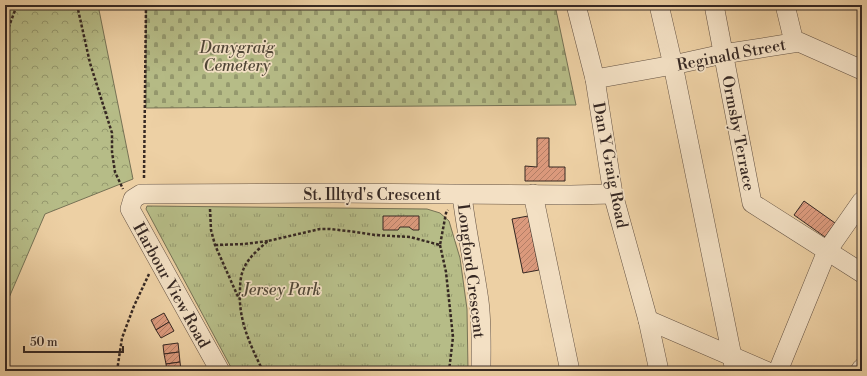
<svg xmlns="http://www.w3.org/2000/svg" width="867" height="376" viewBox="0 0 867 376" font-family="'Libre Bodoni',serif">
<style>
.grass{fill:url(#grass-tufts);stroke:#767255}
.forest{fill:url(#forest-crowns);stroke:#767255}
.cemetery{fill:url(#cemetery-stones);stroke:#767255}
.building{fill:url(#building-hatch);stroke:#362823}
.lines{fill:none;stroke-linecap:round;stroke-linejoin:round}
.minor-casing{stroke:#645243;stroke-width:20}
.path{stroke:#362823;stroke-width:2.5;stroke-dasharray:3 2;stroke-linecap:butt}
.minor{stroke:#f3e0c4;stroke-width:19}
.labels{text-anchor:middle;stroke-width:3.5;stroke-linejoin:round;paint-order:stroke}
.park-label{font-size:16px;font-style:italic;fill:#504637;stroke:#f3e0c4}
.street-label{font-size:16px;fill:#362823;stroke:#f3e0c4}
</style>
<defs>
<pattern id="grass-tufts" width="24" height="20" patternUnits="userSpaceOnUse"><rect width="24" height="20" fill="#b6bc87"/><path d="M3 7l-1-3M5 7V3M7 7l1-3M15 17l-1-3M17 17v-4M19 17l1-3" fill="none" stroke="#95996e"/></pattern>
<pattern id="forest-crowns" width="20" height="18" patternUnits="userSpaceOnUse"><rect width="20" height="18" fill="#b6bc87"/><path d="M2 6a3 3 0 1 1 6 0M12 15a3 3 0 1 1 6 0" fill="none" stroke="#95996e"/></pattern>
<pattern id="cemetery-stones" width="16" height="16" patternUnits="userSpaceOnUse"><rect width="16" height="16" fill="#b6bc87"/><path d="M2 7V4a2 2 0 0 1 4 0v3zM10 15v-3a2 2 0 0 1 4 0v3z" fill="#95996e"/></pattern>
<pattern id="building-hatch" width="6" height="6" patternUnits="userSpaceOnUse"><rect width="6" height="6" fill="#dc9a7d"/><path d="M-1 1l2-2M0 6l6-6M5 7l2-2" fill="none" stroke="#b37e66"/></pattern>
</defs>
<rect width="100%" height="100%" fill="#edd0a4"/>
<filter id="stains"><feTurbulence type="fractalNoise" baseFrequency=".005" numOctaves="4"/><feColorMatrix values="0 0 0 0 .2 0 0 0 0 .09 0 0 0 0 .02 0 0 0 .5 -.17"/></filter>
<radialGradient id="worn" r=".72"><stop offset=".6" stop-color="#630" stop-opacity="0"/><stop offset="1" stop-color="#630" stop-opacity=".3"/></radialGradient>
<!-- grass -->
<polygon class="grass" points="147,206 427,209 440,213 449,221 460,258 467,309 468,371 233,371 146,209"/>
<!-- forest -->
<polygon class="forest" points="5,5 98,5 133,179 45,214 5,307"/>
<!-- cemetery -->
<polygon class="cemetery" points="146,5 555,5 576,105 146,108"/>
<!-- building -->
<g class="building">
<polygon points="537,138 549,138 549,167 565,167 565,181 525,181 525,166 537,167"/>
<polygon points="804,201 835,223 825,237 794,215"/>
<polygon points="383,216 419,216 419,230 413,230 409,227 400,227 398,230 383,230"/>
<polygon points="528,216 539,270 523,273 512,219"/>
<polygon points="164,313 169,322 156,330 151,320"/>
<polygon points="169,322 174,331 161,338 156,330"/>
<polygon points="178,343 179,352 164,354 163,345"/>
<polygon points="179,352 180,362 166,364 164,354"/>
<polygon points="180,362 181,370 167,371 166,364"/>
</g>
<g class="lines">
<!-- minor casing -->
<g class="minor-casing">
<g id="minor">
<polyline points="576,5 595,79 613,194 648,320 659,371"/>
<polyline points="659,5 673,65 735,371"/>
<polyline points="714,5 752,203 862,273"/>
<polyline points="785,5 794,42"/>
<polyline points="595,79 673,65 723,54 799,42 862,70"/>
<polyline points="533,194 570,371"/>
<path d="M462,195c4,35 12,70 17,106 3,23 2,47 2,70"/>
<polyline points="648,320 766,371"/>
<polyline points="220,371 130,209 133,199 141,194 335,193 571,195 613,194"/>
<polyline points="778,371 827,251 862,201"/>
<polyline points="860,371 862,368"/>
</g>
</g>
<!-- path -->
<g class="path">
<polyline points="77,5 90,63 112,133 112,152 115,172 123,189"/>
<polyline points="5,37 17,5"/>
<polyline points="144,178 146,5"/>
<polyline points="210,209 211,230 215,245 239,299"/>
<polyline points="215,245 244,244 268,241"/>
<polyline points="440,245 446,272 453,337 449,371"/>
<polyline points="117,371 122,338 134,306 149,274"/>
<path d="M263,371c-13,-26 -25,-52 -23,-81 0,-8 1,-17 5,-24 5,-10 15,-18 23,-25l52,-12h10l26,3 19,3 35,2 30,8 6,-32 2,-3"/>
</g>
<!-- minor -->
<use href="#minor" class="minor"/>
</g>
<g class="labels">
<!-- park labels -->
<g class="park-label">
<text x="237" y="53">Danygraig<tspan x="237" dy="18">Cemetery</tspan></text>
<text x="282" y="295">Jersey Park</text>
</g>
<!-- street labels -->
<g class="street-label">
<text transform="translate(731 54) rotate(-11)" y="6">Reginald Street</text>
<text transform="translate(739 133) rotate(79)" y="6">Ormsby Terrace</text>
<text transform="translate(611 165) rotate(79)" y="6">Dan Y Graig Road</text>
<text x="372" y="200">St. Illtyd's Crescent</text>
<text transform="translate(472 271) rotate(83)" y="6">Longford Crescent</text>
<text transform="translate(172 285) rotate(61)" y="6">Harbour View Road</text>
</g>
</g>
<!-- margin -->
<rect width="867" height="376" fill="none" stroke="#edd0a4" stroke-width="20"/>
<rect x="6" y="6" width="855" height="364" fill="none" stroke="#362823" stroke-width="2"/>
<rect x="10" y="10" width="847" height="356" fill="none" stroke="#362823"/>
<!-- scale -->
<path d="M24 346v6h99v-6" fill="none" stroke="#362823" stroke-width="2"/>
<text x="30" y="346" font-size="12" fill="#362823" stroke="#f3e0c4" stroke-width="3" paint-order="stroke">50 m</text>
<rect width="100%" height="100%" filter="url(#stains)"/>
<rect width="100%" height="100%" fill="url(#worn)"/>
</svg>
